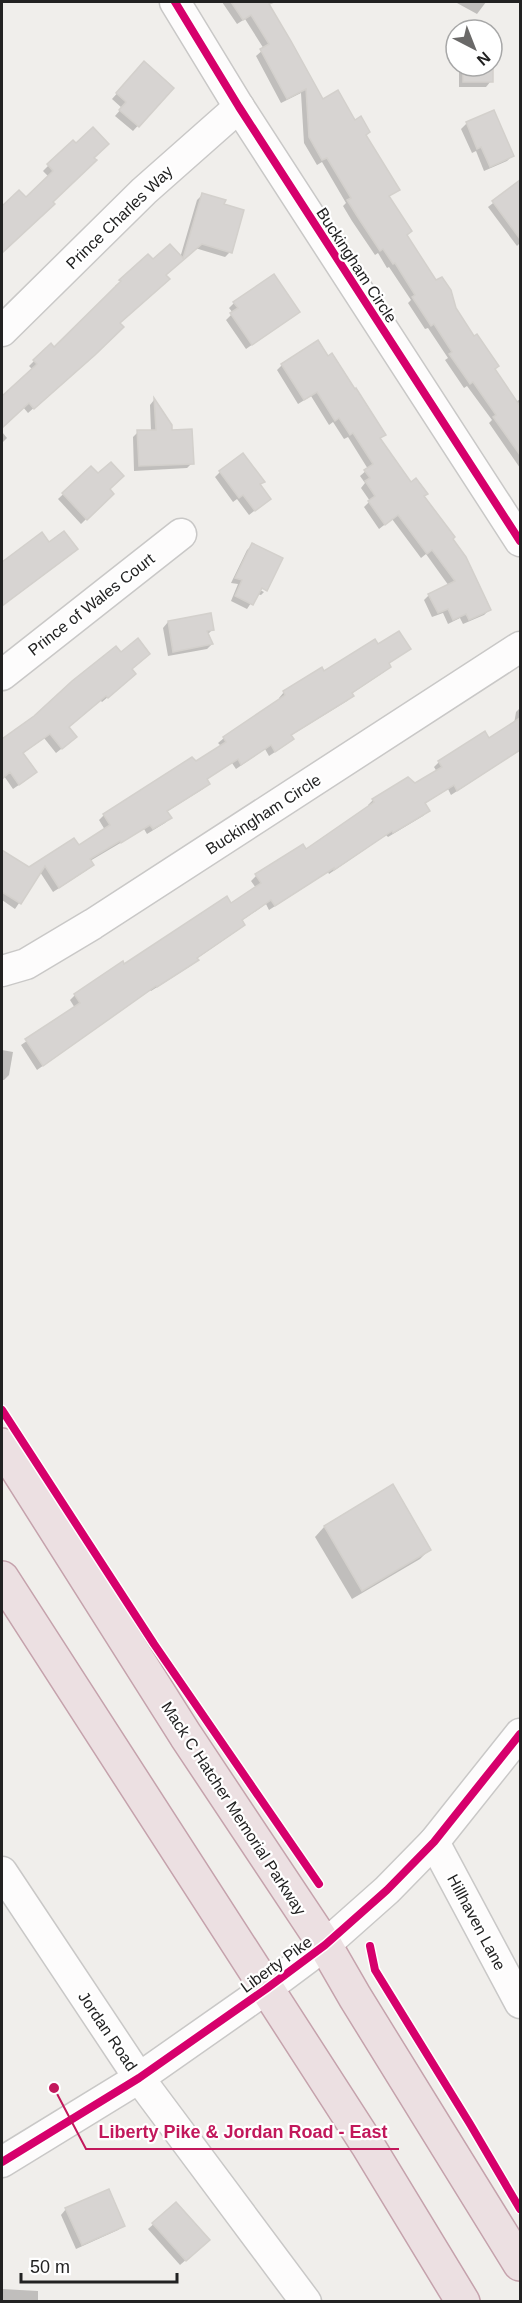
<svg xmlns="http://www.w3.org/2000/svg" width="522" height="2303" viewBox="0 0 522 2303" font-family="Arial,sans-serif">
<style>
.shadow{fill:#0003}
.building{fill:#d7d4d2;stroke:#d3d0cc;stroke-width:1.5}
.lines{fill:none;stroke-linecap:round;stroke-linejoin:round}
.minor-casing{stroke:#c9c8c7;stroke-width:33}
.highway-casing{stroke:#c5a2ac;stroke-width:36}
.minor{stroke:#fdfcfc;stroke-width:30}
.highway{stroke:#ece0e2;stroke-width:33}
.cycleway-casing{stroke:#fff;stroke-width:11}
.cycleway{stroke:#d6006c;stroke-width:8}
.labels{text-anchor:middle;stroke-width:4.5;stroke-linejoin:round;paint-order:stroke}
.street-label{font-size:16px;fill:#222;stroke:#fff}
.leader{fill:none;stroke:#c2185b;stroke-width:2}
.callout-dot{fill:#c2185b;stroke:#fff;stroke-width:2}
.callout-label{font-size:18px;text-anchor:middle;font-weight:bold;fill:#c2185b;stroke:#fff;stroke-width:4.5;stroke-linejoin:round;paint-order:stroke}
</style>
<rect width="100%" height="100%" fill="#f0eeeb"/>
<!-- shadow -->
<g class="shadow">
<polygon points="222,2 272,2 268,6 322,101 355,122 365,135 398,189 388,197 405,235 516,402 520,399 520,468 489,423 492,420 467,386 464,388 445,360 448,358 428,328 425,329 408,303 411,300 389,267 387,268 378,253 375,255 352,221 343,206 346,203 322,162 317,165 304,143 301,93 281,103 256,56 264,49 245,19 237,24"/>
<polygon points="457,2 486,2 477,14 457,3"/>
<polygon points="459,66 491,66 491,81 486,87 459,87"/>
<polygon points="139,69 172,88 133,131 115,116 122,108 112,99"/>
<polygon points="467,123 512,156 507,161 484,171 476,151 472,153 461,129"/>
<polygon points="72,142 51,202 53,204 2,252 2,208 19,192 26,199 49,177 43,171"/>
<polygon points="520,182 520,243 517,246 488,207"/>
<polygon points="202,195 222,205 230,252 225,257 195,248 165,275 119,323 88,360 28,413 23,407 2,426 2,402 33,370 29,366 34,361 51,345 54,349 117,287 115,286 121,281 152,261 180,258 197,200"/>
<polygon points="234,303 298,312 246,349 226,320 233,313 229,308"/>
<polygon points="282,365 384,435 379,440 410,484 423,497 451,539 489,610 484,615 463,624 460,618 448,624 443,613 432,617 424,600 429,595 449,586 426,554 421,558 392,519 379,529 364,507 370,501 361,488 365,483 360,476 368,469 348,437 344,439 333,422 329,425 311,396 298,404 277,370"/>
<polygon points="154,400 170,425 171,432 192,463 187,468 134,471 133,437 138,432 151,431 150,405"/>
<polygon points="2,432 7,438 2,443"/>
<polygon points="91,468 112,494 81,524 58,499"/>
<polygon points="220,472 263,482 259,486 269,499 249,515 237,499 233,502 215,477"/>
<polygon points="41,534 49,544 70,554 2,606 2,564"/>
<polygon points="252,545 254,587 264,592 261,595 257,594 247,609 231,601 238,584 231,583 247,550"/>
<polygon points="168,622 213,629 207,635 212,644 207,649 168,656 163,628"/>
<polygon points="378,647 409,649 388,664 389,667 384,672 351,694 352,696 347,701 290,736 292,739 287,744 269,756 265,749 236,769 232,763 205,780 208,784 203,789 166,812 170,818 165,823 147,834 144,829 90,861 92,865 87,870 53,892 40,872 15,909 2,900 2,852 29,869 78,847 105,830 99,820 104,815 196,763 221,746 218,743 224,738 280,700 279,698 284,692"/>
<polygon points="130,669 129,679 102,702 100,700 68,728 70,742 56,753 44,738 22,754 30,777 13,789 4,776 2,778 2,741 35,717"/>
<polygon points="520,708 520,750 451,795 448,789 424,804 428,811 423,816 388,837 386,835 329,874 328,872 269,910 266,904 241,921 244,925 238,930 196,959 192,965 151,991 150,990 37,1070 21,1045 75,1008 70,1000 75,995 231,905 256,888 251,881 256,876 303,846 306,851 369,808 368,805 373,800 415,785 437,772 434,767 439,762 488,740 514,724 516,712"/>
<polygon points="2,1050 13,1052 9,1075 4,1080 2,1080"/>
<polygon points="324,1527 430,1549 420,1559 352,1599 315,1537"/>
<polygon points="176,2204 203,2245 180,2265 148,2229"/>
<polygon points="66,2209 124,2225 118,2230 76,2249 61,2215"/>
<polygon points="2,2289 38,2291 38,2302 2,2302"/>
</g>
<!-- building -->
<g class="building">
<polygon points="231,2 274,2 269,4 291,41 323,99 338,90 355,120 361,116 370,132 366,135 400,190 389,196 412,231 407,235 436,280 442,277 451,290 456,308 474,336 477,334 499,366 495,369 520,406 520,455 493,417 496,415 473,382 470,384 449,354 452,352 434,324 431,326 412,297 415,295 395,263 393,264 383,249 380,251 357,216 347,200 351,198 327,158 322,160 309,137 306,89 287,99 260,49 269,44 251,15 243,20"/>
<polygon points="144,61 174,88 139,127 119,110 126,102 116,93"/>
<rect x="463" y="66" width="30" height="16"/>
<polygon points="494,110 514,156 490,167 481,147 477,149 466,122"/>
<polygon points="93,127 109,144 94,158 97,160 53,202 55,204 2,253 2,206 19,190 26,197 53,171 47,164 73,140 76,143"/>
<polygon points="520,180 520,239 492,201"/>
<polygon points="202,193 226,200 224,204 244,210 232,253 202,244 166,275 170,279 120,323 124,327 95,355 34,409 29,403 2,428 2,396 37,364 33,360 51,343 54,347 121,281 119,280 148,254 153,259 170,244 183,258"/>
<polygon points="274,274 300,312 252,345 230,313 238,308 233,302"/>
<polygon points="318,340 328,356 332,353 355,389 356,388 386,435 380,438 411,482 416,478 428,494 424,496 455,537 453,539 466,557 491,610 469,620 466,614 453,620 448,609 438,613 428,594 455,581 432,550 427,554 398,515 385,525 368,501 375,496 365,481 370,478 364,470 373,464 353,433 350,435 339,418 335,421 317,392 304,400 281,364"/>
<polygon points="154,398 172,425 172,430 192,429 194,464 139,466 137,430 156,430"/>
<polygon points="243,453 265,482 260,484 271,499 255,511 243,495 239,498 219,471"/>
<polygon points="111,462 124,476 110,489 114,494 87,520 62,493 91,466 98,473"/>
<polygon points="64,531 78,549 2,606 2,562 42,532 49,542"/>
<polygon points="252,543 283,558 267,591 262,588 253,605 235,596 242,580 235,578"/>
<polygon points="211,613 214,630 207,631 213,644 173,652 168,621"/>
<polygon points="399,631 411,649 389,663 391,667 352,693 354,696 291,735 294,739 275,752 271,745 241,765 238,759 207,779 210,784 167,811 172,818 153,829 150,825 121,843 120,841 90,859 94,865 59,888 45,866 21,904 2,892 2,850 29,867 74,838 79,845 110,825 103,814 192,757 196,761 226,742 223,737 285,695 283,691 322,667 324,671 375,639 378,644"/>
<polygon points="138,638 150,654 132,669 136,674 108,698 106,696 69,727 77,737 62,749 50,734 23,753 37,772 19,785 10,772 2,779 2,739 34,716 72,681 116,646 121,652"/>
<polygon points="520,718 520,750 457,791 454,785 425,803 430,811 393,833 392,831 334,870 334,868 275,906 271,900 242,920 245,925 197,958 199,960 157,987 156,986 43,1066 25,1039 80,1003 74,994 123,961 124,964 227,896 231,903 261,883 255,874 303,844 306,849 374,802 372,799 408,777 415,783 442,767 438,761 485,731 489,738"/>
<polygon points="393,1484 431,1550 362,1591 324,1526"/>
<polygon points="109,2189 125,2226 82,2245 65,2208"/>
<polygon points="176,2202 210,2240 186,2261 152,2223"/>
</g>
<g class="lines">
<!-- minor casing -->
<g class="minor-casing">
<g id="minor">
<polyline points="175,2 239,107 520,541"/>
<polyline points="2,331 144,191 239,107"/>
<polyline points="2,675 181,534"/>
<polyline points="2,971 26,964 93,924 520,647"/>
<polyline points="434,1842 520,2003"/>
<polyline points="2,1872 139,2078 306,2302"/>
<polyline points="2,2162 139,2078 266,1989 325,1945 387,1890 434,1842 520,1734"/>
</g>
</g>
<!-- highway casing -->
<g class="highway-casing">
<g id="highway">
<polyline points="2,1445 186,1736 325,1945 355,1997 520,2264"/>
<polyline points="2,1578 367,2144 463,2302"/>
</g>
</g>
<!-- minor -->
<use href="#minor" class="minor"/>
<!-- highway -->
<use href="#highway" class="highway"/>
<!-- cycleway casing -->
<g class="cycleway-casing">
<g id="cycleway">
<polyline points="175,2 239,107 520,541"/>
<polyline points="2,1410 154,1644 319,1884"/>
<polyline points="370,1946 375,1970 470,2124 520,2209"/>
<polyline points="2,2162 139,2078 266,1989 325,1945 387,1890 434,1842 520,1734"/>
</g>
</g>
<!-- cycleway -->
<use href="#cycleway" class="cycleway"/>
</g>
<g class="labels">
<!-- street labels -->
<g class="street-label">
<text transform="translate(119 217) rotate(-44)" y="6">Prince Charles Way</text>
<text transform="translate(357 265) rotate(57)" y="6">Buckingham Circle</text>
<text transform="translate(91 604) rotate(-38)" y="6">Prince of Wales Court</text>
<text transform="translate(263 814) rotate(-33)" y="6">Buckingham Circle</text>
<text transform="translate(234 1808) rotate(57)" y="6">Mack C Hatcher Memorial Parkway</text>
<text transform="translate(477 1922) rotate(62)" y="6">Hillhaven Lane</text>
<text transform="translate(276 1964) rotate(-36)" y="6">Liberty Pike</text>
<text transform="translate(108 2031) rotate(56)" y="6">Jordan Road</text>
</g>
</g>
<!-- callouts -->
<path class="leader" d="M54 2088L86 2149H399"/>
<circle class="callout-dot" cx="54" cy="2088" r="6"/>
<g class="callout-label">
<text x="243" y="2138">Liberty Pike &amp; Jordan Road - East</text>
</g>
<!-- border -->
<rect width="522" height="2303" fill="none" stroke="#222222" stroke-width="6"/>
<!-- north arrow -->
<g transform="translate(474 48) rotate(138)"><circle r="28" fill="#ffffff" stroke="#a7a7a7" stroke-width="1.5"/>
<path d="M0-4.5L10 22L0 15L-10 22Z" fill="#6a6968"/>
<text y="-9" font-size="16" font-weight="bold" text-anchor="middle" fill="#222222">N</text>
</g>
<!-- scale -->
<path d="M21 2273v9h156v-9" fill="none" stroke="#222222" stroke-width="3"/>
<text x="30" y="2273" font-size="18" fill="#222222" stroke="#ffffff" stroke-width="4.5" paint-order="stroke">50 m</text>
</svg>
